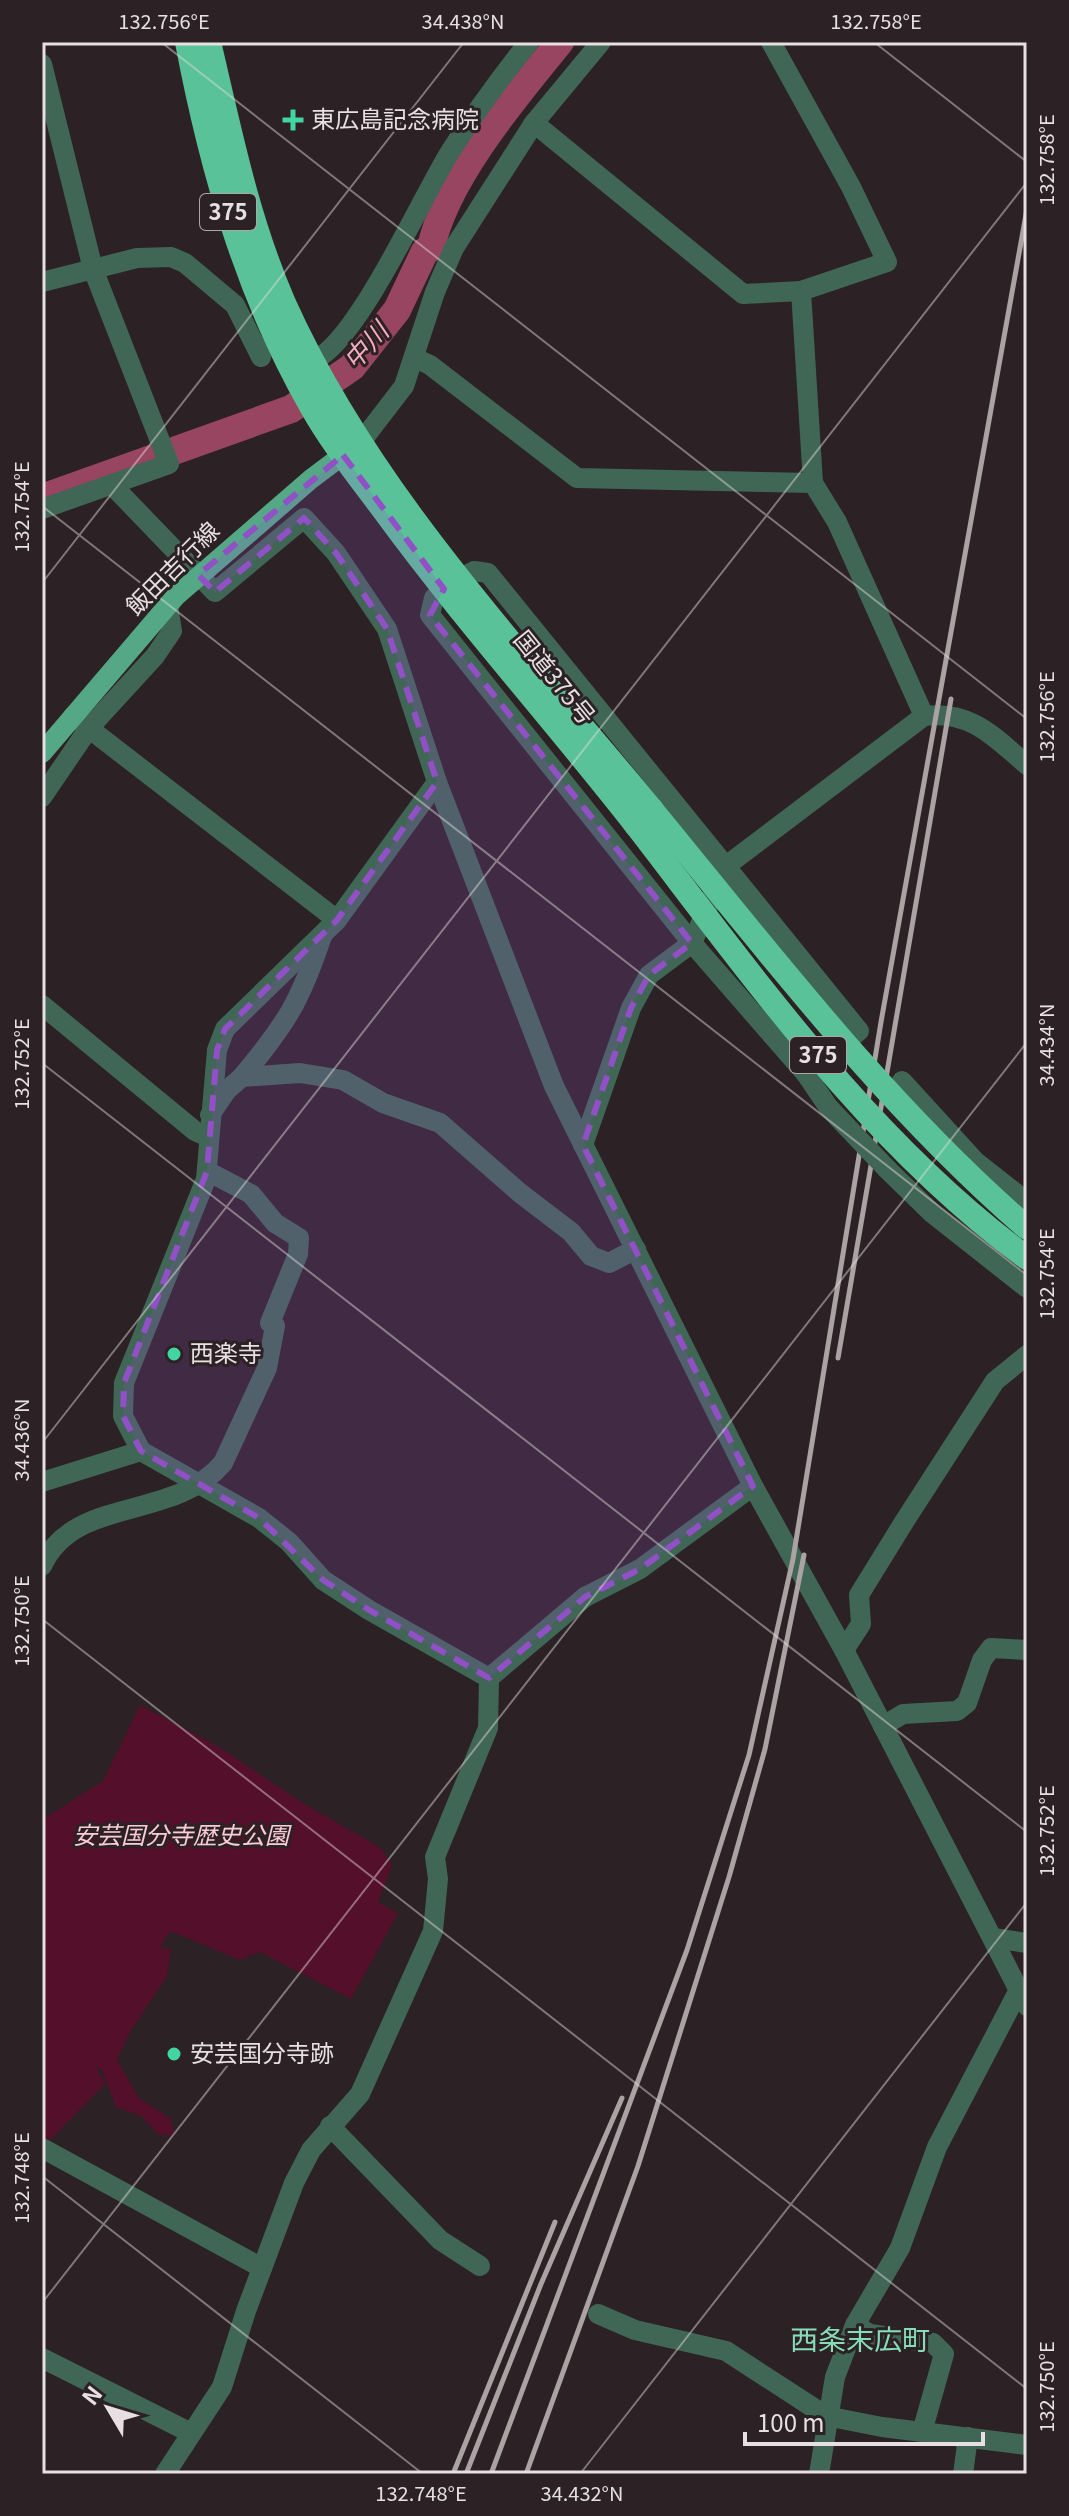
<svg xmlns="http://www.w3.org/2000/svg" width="1069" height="2516" viewBox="0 0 1069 2516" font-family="Georgia,'Noto Sans JP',serif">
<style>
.green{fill:#540f2b}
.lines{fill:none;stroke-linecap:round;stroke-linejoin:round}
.river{stroke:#984561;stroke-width:28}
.minor{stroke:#406656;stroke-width:20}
.major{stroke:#54a886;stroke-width:20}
.highway{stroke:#5ac299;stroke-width:24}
.rail{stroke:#aba2a4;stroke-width:5}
.minor-bridge{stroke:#406656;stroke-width:20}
.highway-bridge{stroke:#5ac299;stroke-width:24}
.marked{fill:#9150c6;fill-opacity:0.2;stroke:#9150c6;stroke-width:6;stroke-dasharray:16 10;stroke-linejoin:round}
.ticks{fill:none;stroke:#e7dfe1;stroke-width:2;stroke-opacity:0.45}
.poi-dot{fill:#42d4a1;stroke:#2c2124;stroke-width:3}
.labels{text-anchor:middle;stroke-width:6;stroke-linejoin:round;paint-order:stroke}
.shield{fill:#2c2124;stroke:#afa6a8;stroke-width:2}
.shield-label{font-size:22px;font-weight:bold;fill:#e7dfe1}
.poi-label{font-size:24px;fill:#e7dfe1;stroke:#2c2124;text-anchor:start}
.street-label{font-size:24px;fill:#e7dfe1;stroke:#2c2124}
.park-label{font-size:24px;font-style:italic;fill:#fccbd8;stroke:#2c2124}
.water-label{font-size:26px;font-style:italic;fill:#f5aec2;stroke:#2c2124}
.quarter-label{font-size:28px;fill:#85dcb7;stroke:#2c2124}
.neatline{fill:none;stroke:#e7dfe1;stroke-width:3}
.ticks-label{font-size:20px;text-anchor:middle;fill:#e7dfe1}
</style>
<rect width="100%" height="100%" fill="#2c2124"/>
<!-- green -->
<polygon class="green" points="140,1705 219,1747 301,1802 381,1848 392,1865 378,1902 398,1913 351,1999 260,1952 240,1960 170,1931 160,1948 171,1949 167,1976 130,2032 117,2060 139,2098 171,2119 174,2135 159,2135 141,2116 116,2107 102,2070 96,2066 105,2084 48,2142 42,2138 42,1820 103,1781"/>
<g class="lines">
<!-- river -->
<path class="river" d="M42,498l249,-89 61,-42 45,-57 28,-59 6,-3c14,-69 85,-152 129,-206"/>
<!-- minor -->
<g class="minor">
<polyline points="771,42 851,187 887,262 801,291 813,483 837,522 924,716"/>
<polyline points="42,64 93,269 169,464 42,509"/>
<polyline points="534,123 743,294 801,291"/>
<polyline points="42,282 137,258 171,257 185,263 235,305 261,357"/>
<polyline points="415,358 430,365 577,478 813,483"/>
<path d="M313,360c42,-13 110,-165 137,-208 24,-38 51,-75 79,-110"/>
<polyline points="361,442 404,386 435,292 454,248 534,123 601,42"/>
<polyline points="111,484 215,592 304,518 336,553 387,629 437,782 554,1086 753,1486 844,1650 1027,2006"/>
<polyline points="461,578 474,571 488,573 859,1031 806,1074"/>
<polyline points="444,589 434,598 430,615 692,943 806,1074 829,1108"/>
<polyline points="73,716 337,920"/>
<polyline points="437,782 337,920 225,1029 217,1050 206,1179 124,1383 123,1416 141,1451 259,1518 289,1542 323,1580 369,1610 489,1678"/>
<polyline points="42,797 89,728 155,656 172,631 168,606"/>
<polyline points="42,1005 195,1131 209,1137"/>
<path d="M242,1077c44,-53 58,-75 80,-141"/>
<polyline points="902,1081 975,1161 1027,1202"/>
<polyline points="210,1115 227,1090 242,1077 300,1073 343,1080 383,1103 440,1123 520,1193 571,1232 591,1256 609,1263 636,1249"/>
<path d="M583,1145l48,-137 18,-33 43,-32 34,-77 198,-150c47,-6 70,21 103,49"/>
<polyline points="887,1169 933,1214 1027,1288"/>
<polyline points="42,1482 141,1451"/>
<path d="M42,1566c32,-71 131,-44 181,-103l44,-95 8,-42 -5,-3 28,-69 1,-16 -24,-15 -24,-29 -44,-23"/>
<polyline points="844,1650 861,1624 859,1595 904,1522 995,1381 1027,1355"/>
<polyline points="883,1726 903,1714 957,1711 967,1703 982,1660 991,1648 1027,1650"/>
<polyline points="993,1938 1027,1943"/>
<polyline points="330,2126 440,2240 480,2266"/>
<polyline points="42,2148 262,2268"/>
<polyline points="598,2314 635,2330 726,2351 826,2416 882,2427 1027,2445"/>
<polyline points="855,2325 870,2334 933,2343 944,2354 922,2432"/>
<polyline points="42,2358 191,2433"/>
<polyline points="165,2474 222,2387 246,2311 294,2183 311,2150 360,2094 433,1931 438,1879 435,1857 488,1728 489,1678 585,1597 640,1569 753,1486"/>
<polyline points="819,2474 835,2377 855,2325 900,2248 937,2147 1019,1990"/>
<polyline points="963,2474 968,2437"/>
</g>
<!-- major -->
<polyline class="major" points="42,753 176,596 311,479 355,446"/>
<!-- highway -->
<g class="highway">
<path d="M187,42c24,127 60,253 125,366 21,37 48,70 73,104 79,108 169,208 251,313"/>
<path d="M209,42c21,89 38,176 75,261 85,190 237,348 368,507"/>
</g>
<!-- rail -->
<g class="rail">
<polyline points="838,1358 951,699"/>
<polyline points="453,2474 555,2222"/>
<polyline points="466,2474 541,2284 622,2098"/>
<polyline points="491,2474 687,1950 749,1755 793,1559 881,1022 1027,209"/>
<polyline points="526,2474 638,2166 729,1877 765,1749 804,1555"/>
</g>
<!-- minor-bridge -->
<polyline class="minor-bridge" points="829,1108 887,1169"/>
<!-- highway-bridge -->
<g class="highway-bridge">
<path d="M652,810c119,145 233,295 375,418"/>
<path d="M636,825c118,153 234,318 391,433"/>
</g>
</g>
<!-- marked area -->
<path class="marked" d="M343,455l101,134 -14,26 262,328 -43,32 -18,33 -48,137 170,341 -113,83 -55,28 -96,81 -120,-68 -46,-30 -64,-62 -118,-67 -18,-35 1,-33 83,-212 10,-121 8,-21 112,-109 100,-138 -50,-153 -51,-76 -32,-35 -89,74 -17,-17z"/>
<!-- ticks -->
<path class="ticks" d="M161,42l866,677M874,42l153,120M42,506l985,769M42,583l422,-541M42,1063l985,769M42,1443l985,-1261M42,1619l985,770M42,2176l381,298M42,2303l985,-1261M580,2474l447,-572"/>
<!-- markers -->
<g class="poi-dot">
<path d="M289 108h8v8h8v8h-8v8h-8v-8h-8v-8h8z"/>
<circle cx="174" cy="1354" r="8"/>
<circle cx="174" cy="2054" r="8"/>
</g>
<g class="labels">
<!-- shield labels -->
<g class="shield">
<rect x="200" y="194" width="56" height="36" rx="6"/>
<rect x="790" y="1037" width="56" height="36" rx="6"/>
</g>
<g class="shield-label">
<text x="228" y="220">375</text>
<text x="818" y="1063">375</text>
</g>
<!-- poi labels -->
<g class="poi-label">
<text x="311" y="128">東広島記念病院</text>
<text x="190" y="1362">西楽寺</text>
<text x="190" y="2062">安芸国分寺跡</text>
</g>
<!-- street labels -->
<g class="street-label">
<text transform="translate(173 569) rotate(-45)" y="8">飯田吉行線</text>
<text transform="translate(554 678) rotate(51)" y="8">国道375号</text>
</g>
<!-- park labels -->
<g class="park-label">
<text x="181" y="1844">安芸国分寺歴史公園</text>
</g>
<!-- water labels -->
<g class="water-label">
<text transform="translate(366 346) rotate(-48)" y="9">中川</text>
</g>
<!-- quarter labels -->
<g class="quarter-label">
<text x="860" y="2350">西条末広町</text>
</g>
</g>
<!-- border -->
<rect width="1069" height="2516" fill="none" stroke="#2c2124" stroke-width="88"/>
<!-- north arrow -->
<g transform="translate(108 2408) rotate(308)" stroke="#2c2124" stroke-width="6" paint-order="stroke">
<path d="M0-6L14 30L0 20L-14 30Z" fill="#e7dfe1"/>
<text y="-12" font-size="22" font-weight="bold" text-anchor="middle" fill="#e7dfe1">N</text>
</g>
<!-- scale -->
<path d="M745 2432v12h238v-12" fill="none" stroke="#e7dfe1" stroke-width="4"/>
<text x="757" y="2432" font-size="24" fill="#e7dfe1" stroke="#2c2124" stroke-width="6" paint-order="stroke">100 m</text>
<rect x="44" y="44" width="981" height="2428" class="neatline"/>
<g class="ticks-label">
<text x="164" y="29">132.756°E</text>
<text x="463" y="29">34.438°N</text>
<text x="876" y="29">132.758°E</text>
<text transform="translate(1047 160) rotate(-90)" y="7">132.758°E</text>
<text transform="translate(22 507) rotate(-90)" y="7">132.754°E</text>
<text transform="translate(1047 717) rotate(-90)" y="7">132.756°E</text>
<text transform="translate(1047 1045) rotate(-90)" y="7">34.434°N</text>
<text transform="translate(22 1064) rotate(-90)" y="7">132.752°E</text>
<text transform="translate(1047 1274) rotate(-90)" y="7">132.754°E</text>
<text transform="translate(22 1440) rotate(-90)" y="7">34.436°N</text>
<text transform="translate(22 1621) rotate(-90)" y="7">132.750°E</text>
<text transform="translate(1047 1831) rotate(-90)" y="7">132.752°E</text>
<text transform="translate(22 2178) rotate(-90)" y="7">132.748°E</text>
<text transform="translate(1047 2387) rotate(-90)" y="7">132.750°E</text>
<text x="421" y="2501">132.748°E</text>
<text x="582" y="2501">34.432°N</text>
</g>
</svg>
